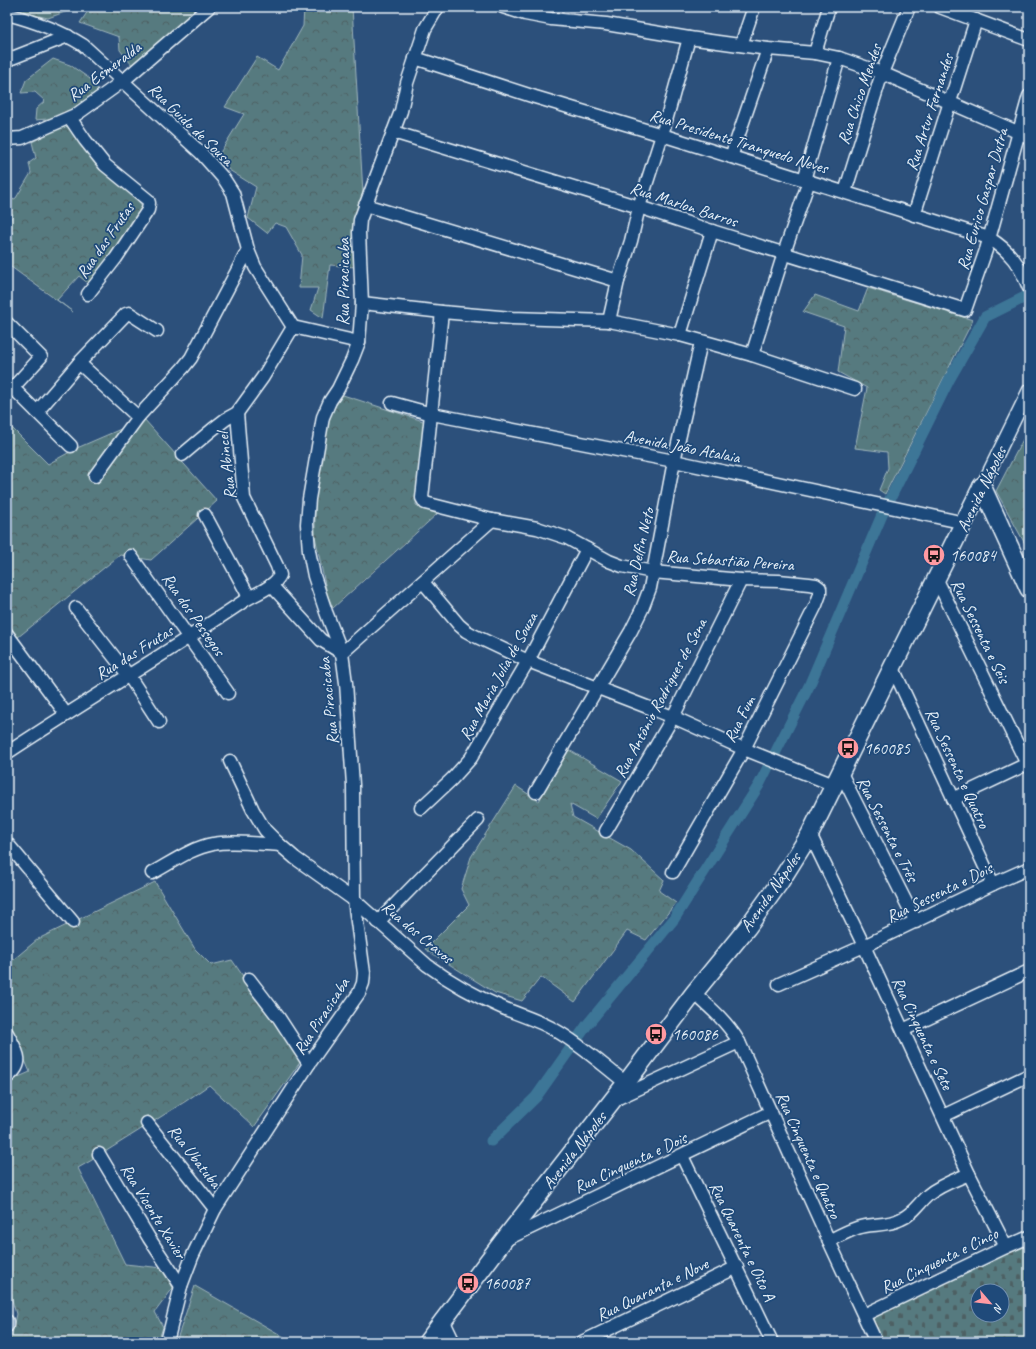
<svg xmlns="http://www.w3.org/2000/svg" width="1036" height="1349" viewBox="0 0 1036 1349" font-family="Caveat,sans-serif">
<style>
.forest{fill:url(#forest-crowns);stroke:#a0b6bc}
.cemetery{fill:url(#cemetery-stones);stroke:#a0b6bc;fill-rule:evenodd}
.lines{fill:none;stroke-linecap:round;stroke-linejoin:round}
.canal{stroke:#3e7697;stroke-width:11}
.minor-casing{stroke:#e8f1f8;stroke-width:15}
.tertiary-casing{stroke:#e8f1f8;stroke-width:18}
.secondary-casing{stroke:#e8f1f8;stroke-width:20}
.minor{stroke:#1f4a7a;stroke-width:12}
.tertiary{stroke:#1f4a7a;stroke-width:15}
.secondary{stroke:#1f4a7a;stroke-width:17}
.labels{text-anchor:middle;stroke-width:3.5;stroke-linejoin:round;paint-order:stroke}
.street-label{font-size:17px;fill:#e8f1f8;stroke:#1f4a7a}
.poi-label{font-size:17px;fill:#e8f1f8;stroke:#1f4a7a;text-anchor:start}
</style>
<defs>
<pattern id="forest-crowns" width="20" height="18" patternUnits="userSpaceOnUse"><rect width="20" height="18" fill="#577a7f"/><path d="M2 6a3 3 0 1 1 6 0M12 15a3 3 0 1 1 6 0" fill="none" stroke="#4e6164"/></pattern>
<pattern id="cemetery-stones" width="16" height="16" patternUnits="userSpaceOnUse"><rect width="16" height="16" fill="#577a7f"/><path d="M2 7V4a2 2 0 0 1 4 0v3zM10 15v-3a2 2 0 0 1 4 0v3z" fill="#4e6164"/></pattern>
</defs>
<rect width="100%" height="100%" fill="#2c507b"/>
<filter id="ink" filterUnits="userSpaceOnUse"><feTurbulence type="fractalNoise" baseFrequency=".025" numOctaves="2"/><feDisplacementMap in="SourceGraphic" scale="8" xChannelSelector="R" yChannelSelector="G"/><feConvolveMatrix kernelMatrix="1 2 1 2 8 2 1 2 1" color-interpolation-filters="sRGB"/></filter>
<g filter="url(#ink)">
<!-- forest -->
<g class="forest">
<polygon points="7,7 79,7 48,18 7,9"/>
<polygon points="83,7 202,7 132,65 120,50 119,37 80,23 88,11"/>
<polygon points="304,7 352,7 364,210 355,267 330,265 323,318 311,310 318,288 299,288 302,255 286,227 275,223 267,233 248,218 256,187 229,170 218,156 244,114 225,107 257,57 278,70 303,26"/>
<polygon points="53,59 70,65 93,81 98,91 60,118 35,120 36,109 45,101 35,92 21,93 26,80"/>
<polygon points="68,123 116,175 144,208 89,284 79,276 57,300 73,312 7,264 7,242 10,242 13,233 7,228 13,214 7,214 7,203 16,198 31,173 29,163 36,158 32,142"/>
<polygon points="868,288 973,320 885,494 879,490 888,468 887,452 855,448 867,388 838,372 844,326 803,312 815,295 859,311"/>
<polygon points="343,395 426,422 416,505 437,514 333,608 327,594 315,536 315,499 328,423 333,409"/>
<polygon points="144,419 217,501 151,560 120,555 7,646 7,423 48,464 77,448"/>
<polygon points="1029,428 1029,551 996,491"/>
<polygon points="569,750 622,781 596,819 570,804 573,817 631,850 664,880 659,891 676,903 646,940 627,931 575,1002 541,977 522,1001 495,993 425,949 469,905 461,889 471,857 516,786 539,801"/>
<polygon points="155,882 195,949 211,965 232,960 301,1061 254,1127 209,1085 186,1101 92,1160 78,1168 125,1264 163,1268 173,1288 155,1312 163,1327 158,1342 10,1342 16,1314 7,1282 7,1082 30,1072 7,1019 7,965 38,939"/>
<polygon points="195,1286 293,1342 176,1342"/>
</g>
<!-- cemetery -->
<path class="cemetery" d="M1029,1237v105h-153l-12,-27zM978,1291h24v24h-24z"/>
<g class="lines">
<!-- canal -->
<polyline class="canal" points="491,1141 536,1097 587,1025 674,919 759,785 809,686 882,515 949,380 985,317 1025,297"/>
<!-- minor casing -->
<g class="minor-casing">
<g id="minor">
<polyline points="503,7 525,14 551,19 606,24 689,38 768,49 815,53 839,58 882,73 1029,137"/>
<polyline points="940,7 1029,40"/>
<path d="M7,14c27,7 52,16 76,31l118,108 23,26 9,14 15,57 7,17 38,60 66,15"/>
<polyline points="741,45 754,7"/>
<polyline points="815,53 829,7"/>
<path d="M415,58l120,39 127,38 327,103c21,13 31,27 40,50"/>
<polyline points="7,60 68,36"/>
<polyline points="70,118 85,140 105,165 148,200 149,203 148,210 116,258 88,294"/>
<polyline points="393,132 639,207 712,231 965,310 986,250 1029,96"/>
<polyline points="7,139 22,138 77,114 123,81 209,7"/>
<polyline points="731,157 768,49"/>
<polyline points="804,180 839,58"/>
<polyline points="845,192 882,73 909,7"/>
<polyline points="365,205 618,281"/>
<polyline points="914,215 976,20"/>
<polyline points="362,303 442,312 512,318 609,321 680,335 752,355 855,389"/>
<polyline points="442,312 422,498 425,503 492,520 537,528 567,538 609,561 622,566 653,572 741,580 779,581 809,584 816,585 820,588 820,594 816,605 744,749 673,872"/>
<polyline points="609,321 618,281 631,241 639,207 662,135 689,38"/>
<polyline points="7,323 41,357 7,394"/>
<polyline points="680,335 712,231"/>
<polyline points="752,355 784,253 809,181"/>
<polyline points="79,363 138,417"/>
<polyline points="13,388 71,446"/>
<polyline points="392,403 432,414 674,461 965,523"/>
<polyline points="37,412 79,363 126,314 129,313 157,331"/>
<polyline points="182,455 213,429 226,419 237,413 263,377 293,327"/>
<polyline points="95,476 138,417 183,368 191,358 248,250"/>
<polyline points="982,486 1029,390"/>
<polyline points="205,515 249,597"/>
<polyline points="131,556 228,693"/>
<polyline points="936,578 1027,764"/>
<polyline points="423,582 459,625 466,631 475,636 528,661 673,717 744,749 834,785"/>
<polyline points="271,585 321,640 342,653"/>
<polyline points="76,608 129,676 159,722"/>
<polyline points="7,634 66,714"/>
<polyline points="342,653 492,520"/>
<polyline points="892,666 993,884"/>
<path d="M7,753c77,-51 157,-98 234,-150 12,-9 32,-14 39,-28l-3,-9 -33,-68 -7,-85"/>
<path d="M230,761l23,49 12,20 15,15 15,13 59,42 73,65c22,16 48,31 74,42 18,8 37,13 54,23 25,14 49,36 71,53"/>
<polyline points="840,771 916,922"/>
<polyline points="536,792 631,631 642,609 650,588 674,461 701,342"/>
<polyline points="953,799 1029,763"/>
<polyline points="421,808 452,779 471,758 528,661 587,549"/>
<polyline points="606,831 673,717 741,580"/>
<polyline points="810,834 864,946 969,1174 1006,1247"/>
<polyline points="7,843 73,922"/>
<path d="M152,873c19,-10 39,-25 61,-29 17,-4 49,0 67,1"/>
<polyline points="378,922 478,820"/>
<polyline points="249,979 279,1018 309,1064"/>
<polyline points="779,984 864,946 993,884 1029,868"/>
<path d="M694,993c17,15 33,29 45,49l90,199 47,101"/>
<polyline points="903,1030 1029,971"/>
<path d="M7,1033c9,17 20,30 0,44"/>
<polyline points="616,1099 739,1042"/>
<polyline points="943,1116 1029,1075"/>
<polyline points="147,1123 215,1209"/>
<polyline points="99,1154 149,1238 181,1286"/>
<polyline points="682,1156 772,1342"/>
<polyline points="505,1240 771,1112"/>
<path d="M829,1241c11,-6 24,-13 36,-15 13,-2 25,-1 36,-7 12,-5 18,-16 27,-24 12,-10 27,-15 41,-21"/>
<polyline points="864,1315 1006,1247 1029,1237"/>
<polyline points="7,1321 7,1326"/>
<polyline points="167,1342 181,1286 192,1257 215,1209 309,1064 359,993 363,983 364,973 354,900 353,785 346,683 342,653 326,612 314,576 309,551 307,524 309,499 323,417 330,401 338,389 352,360 359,342 362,303 359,232 360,220 401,111 407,83 425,29 438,7"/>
<polyline points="582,1342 737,1267"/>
</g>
</g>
<!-- tertiary casing -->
<g class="tertiary-casing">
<polyline id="tertiary" points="442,1321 452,1342"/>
</g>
<!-- secondary casing -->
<g class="secondary-casing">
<g id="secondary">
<polyline points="982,486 1029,589"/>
<polyline points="427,1342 503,1241 626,1083 694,993 747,928 780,882 810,834 982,486"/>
</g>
</g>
<!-- minor -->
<use href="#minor" class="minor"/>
<!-- tertiary -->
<use href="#tertiary" class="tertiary"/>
<!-- secondary -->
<use href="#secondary" class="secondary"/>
</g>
</g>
<!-- icons -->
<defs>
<g id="bus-disc" transform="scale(1.15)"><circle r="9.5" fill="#ff9aa2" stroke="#1f4a7a"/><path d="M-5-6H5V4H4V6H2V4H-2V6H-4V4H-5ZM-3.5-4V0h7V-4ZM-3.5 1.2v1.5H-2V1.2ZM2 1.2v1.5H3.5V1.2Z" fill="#111"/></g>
</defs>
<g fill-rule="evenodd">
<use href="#bus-disc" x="934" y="555"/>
<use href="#bus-disc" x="848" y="748"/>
<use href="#bus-disc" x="656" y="1034"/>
<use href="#bus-disc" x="468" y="1283"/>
</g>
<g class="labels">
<!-- street labels -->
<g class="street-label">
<text transform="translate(104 71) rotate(-37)" y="6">Rua Esmeralda</text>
<text transform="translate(859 94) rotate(-71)" y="6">Rua Chico Mendes</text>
<text transform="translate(929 112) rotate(-72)" y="6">Rua Artur Fernandes</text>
<text transform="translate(191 124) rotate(44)" y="6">Rua Guido de Sousa</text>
<text transform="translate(739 141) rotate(17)" y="6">Rua Presidente Tranquedo Neves</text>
<text transform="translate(982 199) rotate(-74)" y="6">Rua Eurico Gaspar Dutra</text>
<text transform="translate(684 204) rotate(18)" y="6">Rua Marlon Barros</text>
<text transform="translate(105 240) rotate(-55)" y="6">Rua das Frutas</text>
<text transform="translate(343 282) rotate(-90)" y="6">Rua Piracicaba</text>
<text transform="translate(682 446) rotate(11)" y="6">Avenida João Atalaia</text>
<text transform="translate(226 466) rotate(-97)" y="6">Rua Abincel</text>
<text transform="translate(981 489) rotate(-64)" y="6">Avenida Nápoles</text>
<text transform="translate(638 552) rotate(-77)" y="6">Rua Delfin Neto</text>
<text transform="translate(730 560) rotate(4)" y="6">Rua Sebastião Pereira</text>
<text transform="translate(194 614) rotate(55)" y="6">Rua dos Pessegos</text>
<text transform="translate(981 631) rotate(64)" y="6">Rua Sessenta e Seis</text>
<text transform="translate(134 652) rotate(-32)" y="6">Rua das Frutas</text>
<text transform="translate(498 676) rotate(-61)" y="6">Rua Maria Julia de Souza</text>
<text transform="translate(660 698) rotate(-62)" y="6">Rua Antônio Rodrigues de Sena</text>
<text transform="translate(328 701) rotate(-96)" y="6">Rua Piracicaba</text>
<text transform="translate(739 719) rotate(-63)" y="6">Rua Fum</text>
<text transform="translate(958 768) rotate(65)" y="6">Rua Sessenta e Quatro</text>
<text transform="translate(888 829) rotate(63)" y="6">Rua Sessenta e Três</text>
<text transform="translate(770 892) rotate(-55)" y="6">Avenida Nápoles</text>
<text transform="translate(939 892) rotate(-26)" y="6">Rua Sessenta e Dois</text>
<text transform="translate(418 932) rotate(40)" y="6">Rua dos Cravos</text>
<text transform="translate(321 1016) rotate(-57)" y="6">Rua Piracicaba</text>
<text transform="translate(923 1033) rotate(65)" y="6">Rua Cinquenta e Sete</text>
<text transform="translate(574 1150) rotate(-52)" y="6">Avenida Nápoles</text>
<text transform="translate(809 1155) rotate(66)" y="6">Rua Cinquenta e Quatro</text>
<text transform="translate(195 1156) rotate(52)" y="6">Rua Ubatuba</text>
<text transform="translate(630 1162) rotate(-25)" y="6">Rua Cinquenta e Dois</text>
<text transform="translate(154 1211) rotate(58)" y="6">Rua Vicente Xavier</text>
<text transform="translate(743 1241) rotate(64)" y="6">Rua Quarenta e Oito A</text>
<text transform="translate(939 1260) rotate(-26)" y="6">Rua Cinquenta e Cinco</text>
<text transform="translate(652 1289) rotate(-26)" y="6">Rua Quaranta e Nove</text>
</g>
<!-- poi labels -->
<g class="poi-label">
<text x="950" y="561">160084</text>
<text x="864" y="754">160085</text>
<text x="672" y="1040">160086</text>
<text x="484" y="1289">160087</text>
</g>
</g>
<!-- margin -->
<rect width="1036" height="1349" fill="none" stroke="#1f4a7a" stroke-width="24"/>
<rect x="12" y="12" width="1012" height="1325" fill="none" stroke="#e8f1f8" stroke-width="1.5" filter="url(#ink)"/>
<!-- north arrow -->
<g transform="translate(990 1303) rotate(118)"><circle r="19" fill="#1f4a7a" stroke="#6f8dac"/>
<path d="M0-3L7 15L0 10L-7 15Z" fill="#ff9aa2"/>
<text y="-6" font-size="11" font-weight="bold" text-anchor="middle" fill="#e8f1f8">N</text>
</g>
</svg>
